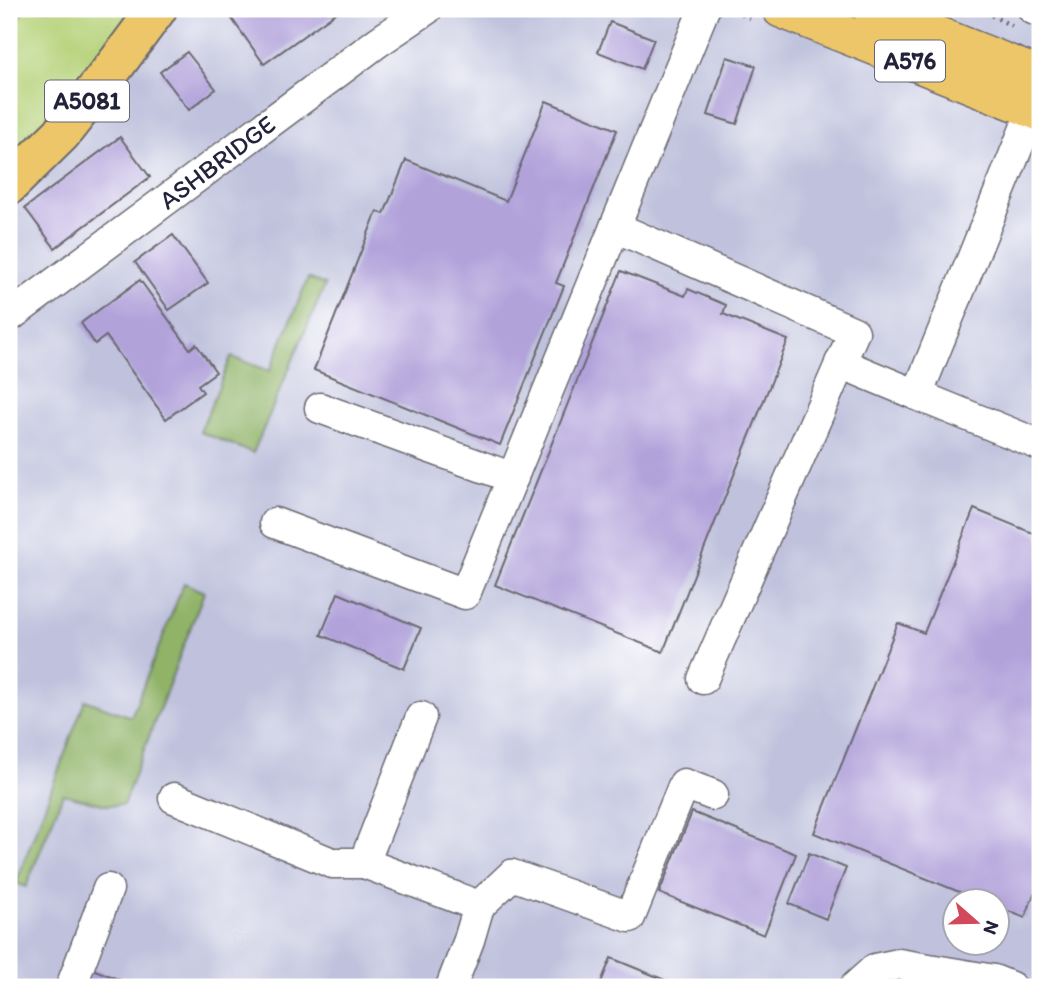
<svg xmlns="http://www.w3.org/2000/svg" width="1049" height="996" viewBox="0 0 1049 996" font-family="Itim,sans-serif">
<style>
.industrial{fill:#c0c2dd;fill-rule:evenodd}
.green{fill:#b5d178;stroke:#6c7a5a;stroke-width:2}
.forest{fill:#90b368;stroke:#596a52;stroke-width:2}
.building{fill:#b1a2da}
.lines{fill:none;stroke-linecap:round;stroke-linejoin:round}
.minor-casing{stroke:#6b6870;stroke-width:33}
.major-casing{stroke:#6b6870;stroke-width:40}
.highway-casing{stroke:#6b6870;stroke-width:42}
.path{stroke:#6b6870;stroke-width:4.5;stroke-dasharray:2 5;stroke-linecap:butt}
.minor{stroke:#fff;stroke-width:30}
.major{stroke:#ecc669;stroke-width:37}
.highway{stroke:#ecc669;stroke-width:38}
.labels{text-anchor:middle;stroke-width:7;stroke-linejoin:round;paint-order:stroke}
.shield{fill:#fff;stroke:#646476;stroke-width:2}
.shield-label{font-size:24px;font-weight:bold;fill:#22223b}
.street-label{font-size:26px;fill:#22223b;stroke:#fff}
</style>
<rect width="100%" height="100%" fill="#fff"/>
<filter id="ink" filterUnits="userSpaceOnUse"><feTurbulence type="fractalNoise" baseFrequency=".0143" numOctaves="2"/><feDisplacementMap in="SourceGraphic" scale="14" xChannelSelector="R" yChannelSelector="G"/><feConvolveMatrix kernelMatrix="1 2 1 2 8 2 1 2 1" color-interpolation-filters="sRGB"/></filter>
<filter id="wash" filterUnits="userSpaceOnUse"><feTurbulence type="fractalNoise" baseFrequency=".00686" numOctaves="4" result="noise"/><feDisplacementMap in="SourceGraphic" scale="28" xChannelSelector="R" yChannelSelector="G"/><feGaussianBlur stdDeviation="1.57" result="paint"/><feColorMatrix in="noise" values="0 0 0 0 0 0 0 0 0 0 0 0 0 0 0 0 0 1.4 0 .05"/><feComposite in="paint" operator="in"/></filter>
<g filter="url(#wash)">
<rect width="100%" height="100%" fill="#f2e9d1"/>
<!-- industrial -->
<path class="industrial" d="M9,9h1031v978h-1031zM954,902h42v42h-42z"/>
<!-- green -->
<polygon class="green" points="25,9 140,9 9,168 9,20 11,16 18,20"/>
<!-- forest -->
<g class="forest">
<polygon points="308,278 325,285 253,453 200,432 231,357 270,371"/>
<polygon points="184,583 204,592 123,805 106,805 63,794 26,887 16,883 85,700 131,717"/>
</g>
<g id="blocks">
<!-- building -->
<g class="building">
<polygon points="225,9 341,9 264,64"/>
<polygon points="610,22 654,39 642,69 598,52"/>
<polygon points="187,52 216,89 189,110 160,72"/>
<polygon points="727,57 756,66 737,124 708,115"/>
<polygon points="546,101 617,130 556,283 564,286 500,445 314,370 377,211 384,214 406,160 506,201"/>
<polygon points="120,137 150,177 55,248 25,208"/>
<polygon points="173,235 208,283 169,310 135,262"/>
<polygon points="621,271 685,296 688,289 726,305 723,314 788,340 663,652 495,585"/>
<polygon points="140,280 190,349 196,344 216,372 198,385 203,392 166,419 106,336 95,344 81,323"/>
<polygon points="1040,365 1040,389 1032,386"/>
<polygon points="974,509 1040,536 1040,896 1034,894 1025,918 996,906 996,902 984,902 814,833 898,623 924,633"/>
<polygon points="338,593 421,628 404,669 321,635"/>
<polygon points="692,812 796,854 764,935 659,893"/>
<polygon points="809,853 846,868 826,919 789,904"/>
<polygon points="611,958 682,987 599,987"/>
<polygon points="90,968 138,987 83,987"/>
</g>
</g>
</g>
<g filter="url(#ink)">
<use href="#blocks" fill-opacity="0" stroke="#6b6870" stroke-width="2"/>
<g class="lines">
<!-- minor casing -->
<g class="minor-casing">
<g id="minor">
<polyline points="1033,9 1040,12"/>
<polyline points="615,227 854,332 703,679"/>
<polyline points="9,317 378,42 427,9"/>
<polyline points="840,363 917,395 1033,109"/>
<polyline points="917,395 1040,445"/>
<polyline points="320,408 513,478"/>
<polyline points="275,523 465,594 704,9"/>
<polyline points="421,717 364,863 479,906 469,940 451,987"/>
<polyline points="174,798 332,863 364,863"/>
<polyline points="479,906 512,875 630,917 684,784 713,795"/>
<polyline points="71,987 108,889"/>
<polyline points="855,987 875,969 899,964 994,980 1011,987"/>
</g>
</g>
<!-- major casing -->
<g class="major-casing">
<g id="major">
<polyline points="781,9 1040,112"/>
<polyline points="871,9 1040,76"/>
</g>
</g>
<!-- highway casing -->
<g class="highway-casing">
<polyline id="highway" points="9,185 61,134 117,63 157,9"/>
</g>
<!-- path -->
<g class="path">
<polyline points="729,9 754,19"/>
<polyline points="979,9 1012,26"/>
<polyline points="9,10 17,15 21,9"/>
</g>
<!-- minor -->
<use href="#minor" class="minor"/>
<!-- major -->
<use href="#major" class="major"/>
<!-- highway -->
<use href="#highway" class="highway"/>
</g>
</g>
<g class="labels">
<!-- shield labels -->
<g class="shield">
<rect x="875" y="40.5" width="70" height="41" rx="5"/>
<rect x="45" y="80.5" width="84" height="41" rx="5"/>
</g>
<g class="shield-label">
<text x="910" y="69">A576</text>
<text x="87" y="109">A5081</text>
</g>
<!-- street labels -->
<g class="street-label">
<text transform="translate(217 162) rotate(-37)" y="9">ASHBRIDGE</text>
</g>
</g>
<!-- margin -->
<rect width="1049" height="996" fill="none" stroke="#fff" stroke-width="35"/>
<!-- north arrow -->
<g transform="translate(976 922) rotate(110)"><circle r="33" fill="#ffffff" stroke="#a7a7b1" stroke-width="2"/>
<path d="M0-5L12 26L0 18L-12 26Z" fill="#d1495b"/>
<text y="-10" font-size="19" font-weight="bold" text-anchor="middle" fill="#22223b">N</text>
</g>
</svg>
